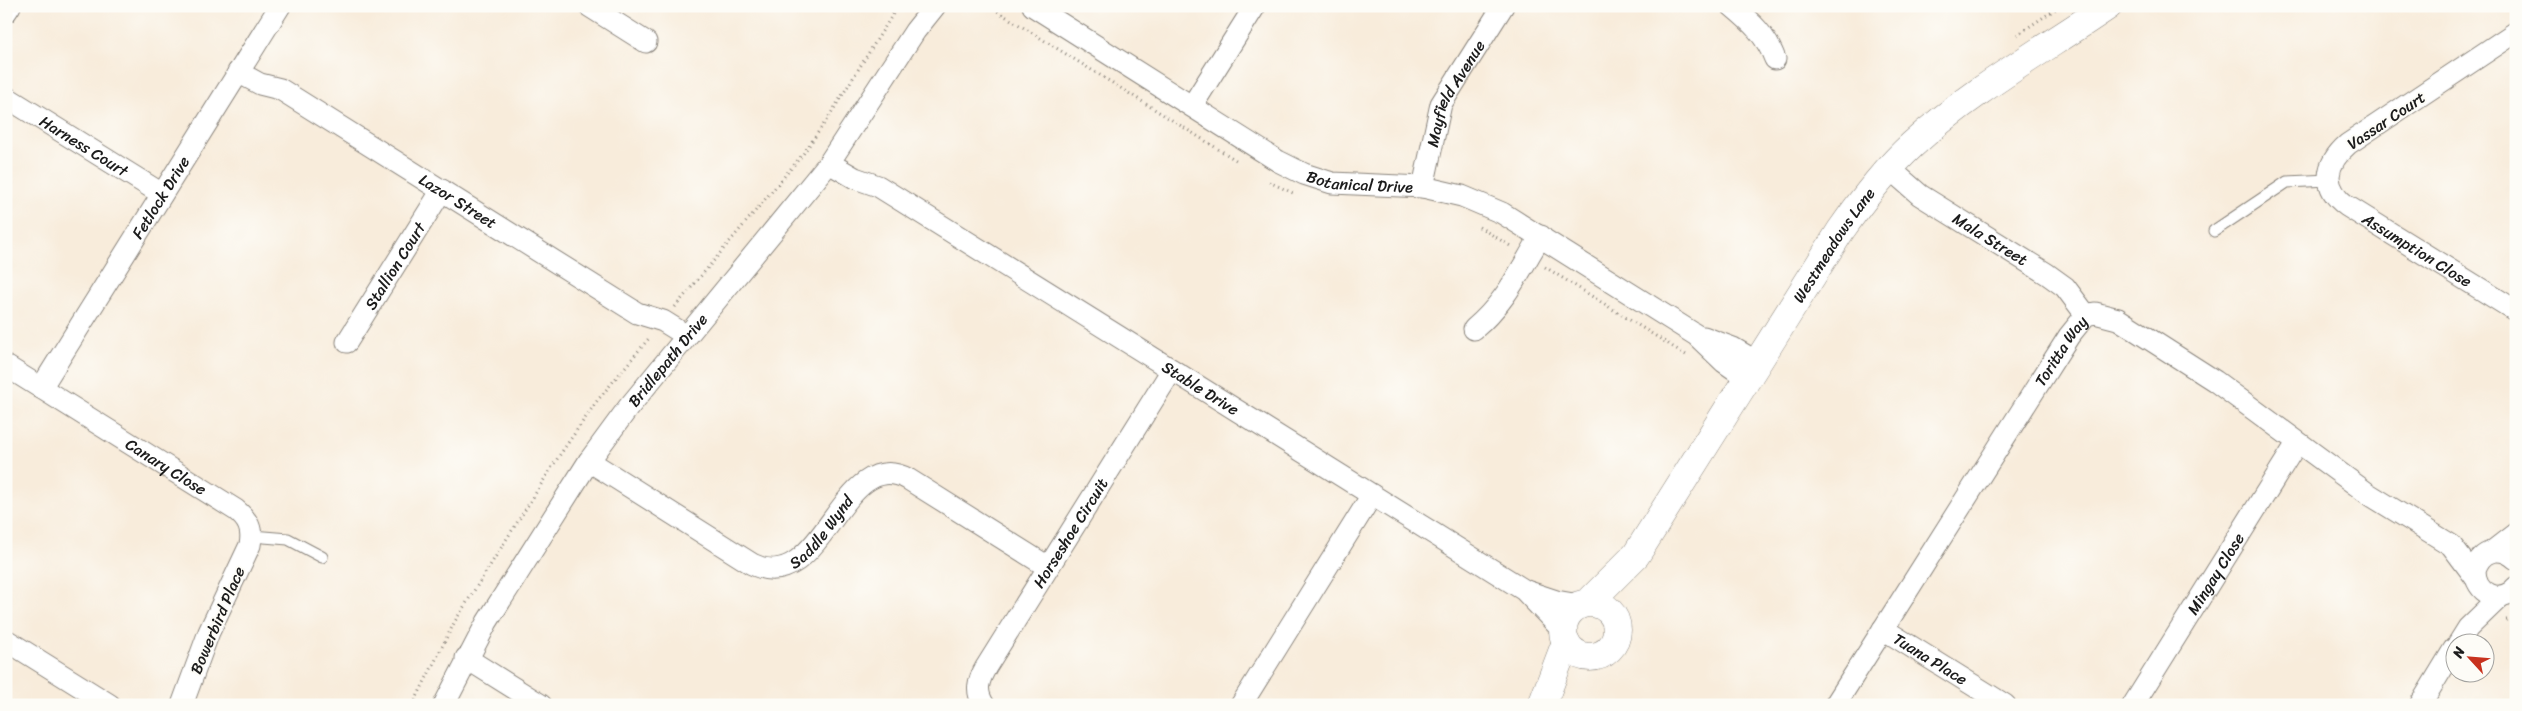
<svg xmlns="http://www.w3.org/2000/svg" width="2522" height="711" viewBox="0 0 2522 711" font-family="Sriracha,sans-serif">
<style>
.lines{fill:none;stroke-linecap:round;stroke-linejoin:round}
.lane-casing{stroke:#8a847c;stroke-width:13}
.street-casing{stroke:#8a847c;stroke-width:23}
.secondary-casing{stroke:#8a847c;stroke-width:29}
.path{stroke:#8a847c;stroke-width:3;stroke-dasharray:1 4;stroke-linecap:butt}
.lane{stroke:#fff;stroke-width:11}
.street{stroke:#fff;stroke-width:21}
.secondary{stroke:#fff;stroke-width:28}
.labels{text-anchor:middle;stroke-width:4;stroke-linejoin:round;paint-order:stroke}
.street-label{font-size:16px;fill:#1c1c1c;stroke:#fdfcf7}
</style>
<rect width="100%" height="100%" fill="#fdfcf7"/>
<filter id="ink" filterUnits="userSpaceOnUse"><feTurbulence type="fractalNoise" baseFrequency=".02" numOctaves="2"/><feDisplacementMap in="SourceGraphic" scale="10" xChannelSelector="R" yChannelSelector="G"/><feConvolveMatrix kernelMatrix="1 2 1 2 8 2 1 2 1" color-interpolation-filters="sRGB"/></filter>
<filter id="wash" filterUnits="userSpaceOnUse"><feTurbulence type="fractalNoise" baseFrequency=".0096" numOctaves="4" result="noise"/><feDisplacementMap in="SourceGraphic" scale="20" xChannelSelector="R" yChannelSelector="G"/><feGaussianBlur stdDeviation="1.12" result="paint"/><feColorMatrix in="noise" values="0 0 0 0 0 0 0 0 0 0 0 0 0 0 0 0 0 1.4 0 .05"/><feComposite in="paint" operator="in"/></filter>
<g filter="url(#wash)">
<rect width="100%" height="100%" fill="#f8ecdb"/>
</g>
<g filter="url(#ink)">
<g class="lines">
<!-- lane casing -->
<g class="lane-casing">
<g id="lane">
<polyline points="2214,231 2287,182 2329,180"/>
<polyline points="252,536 288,539 322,557"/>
</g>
</g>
<!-- street casing -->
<g class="street-casing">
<g id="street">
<polyline points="589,6 646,42"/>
<path id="s1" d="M1033,6l245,155 26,13 28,9 91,4 39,9 40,17 194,122 28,27 23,16"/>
<path d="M1732,6c19,16 34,29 43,53"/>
<polyline points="6,12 10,6"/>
<path id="s2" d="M2516,32l-168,112c-23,20 -27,43 -1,62l169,105"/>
<path id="s3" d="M238,72l22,12 20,5 357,224 26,8 24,15"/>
<path id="s4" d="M6,97l156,97"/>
<polyline points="1192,106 1255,6"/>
<path id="s5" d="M829,163l26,15 23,8 646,404 39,41"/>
<path id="s6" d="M1889,168l31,27 127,79 18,13 21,28"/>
<path id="s7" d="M1423,187l18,-83 62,-98"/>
<path d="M1474,329c33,-28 45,-58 67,-93"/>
<polyline points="1704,337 1733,348 1757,362"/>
<path id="s8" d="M347,342l95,-152"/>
<path id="s9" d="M6,366l230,144c12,10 17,19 14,35l-41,87 -27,73"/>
<path id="s10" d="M41,388l239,-382"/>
<path id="s11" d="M589,461l163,103c71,35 89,-121 156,-85l140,88"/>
<polyline points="2494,550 2516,533"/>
<path d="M2516,559c-16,-14 -35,-9 -41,11 0,23 25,36 41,17"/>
<polyline points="1526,591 1556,601 1579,605"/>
<path id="s12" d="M1883,629l122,76"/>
<polyline points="6,640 110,705"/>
<polyline points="2458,644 2468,628 2501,596"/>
<polyline points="466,658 541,705"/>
<path id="s13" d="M444,705l43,-83 102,-161 39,-53 201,-245 86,-132 20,-25"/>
<path id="s14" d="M984,705c-9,-14 -6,-24 2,-38l186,-297"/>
<polyline points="1241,705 1372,495"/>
<path id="s15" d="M1835,705l234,-369 17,-21 9,-2 23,6 97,62 152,112 84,52 24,32"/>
<path id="s16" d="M2133,705l164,-262"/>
<polyline points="2420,705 2454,649"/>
</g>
</g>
<!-- secondary casing -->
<g class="secondary-casing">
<g id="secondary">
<path id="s17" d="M1589,602l47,-47 205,-325c21,-30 44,-60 71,-85 58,-53 130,-94 196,-139"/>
<circle cx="1590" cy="630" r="27"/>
<polyline points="1542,705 1566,642"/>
</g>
</g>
<!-- path -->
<g class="path">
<polyline points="989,6 1239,162"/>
<polyline points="2017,35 2060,6"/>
<polyline points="1269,182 1293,193"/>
<polyline points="1479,227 1512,247"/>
<polyline points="1545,267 1686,355"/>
<polyline points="675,307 803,154 828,118 898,6"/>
<polyline points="2506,620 2516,619"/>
<polyline points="413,705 455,621 559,456 597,401 650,337"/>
</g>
<!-- lane -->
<use href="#lane" class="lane"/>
<!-- street -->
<use href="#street" class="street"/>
<!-- secondary -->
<use href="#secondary" class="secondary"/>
</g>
</g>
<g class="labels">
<!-- street labels -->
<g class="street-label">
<text dy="6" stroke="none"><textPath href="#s7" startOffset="100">Mayfield Avenue</textPath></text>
<text transform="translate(2386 120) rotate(-34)" y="6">Vassar Court</text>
<text dy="6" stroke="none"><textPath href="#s4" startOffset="92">Harness Court</textPath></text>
<text dy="6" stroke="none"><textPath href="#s1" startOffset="376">Botanical Drive</textPath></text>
<text dy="6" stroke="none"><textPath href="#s10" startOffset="225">Fetlock Drive</textPath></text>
<text dy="6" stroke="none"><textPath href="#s3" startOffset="256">Lazor Street</textPath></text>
<text dy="6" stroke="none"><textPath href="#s6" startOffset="124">Mala Street</textPath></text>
<text dy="6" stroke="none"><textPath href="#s17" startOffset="434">Westmeadows Lane</textPath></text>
<text dy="6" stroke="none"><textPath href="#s2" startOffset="359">Assumption Close</textPath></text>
<text dy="6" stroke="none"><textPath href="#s8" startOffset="90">Stallion Court</textPath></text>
<text dy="6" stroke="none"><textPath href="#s15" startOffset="420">Toritta Way</textPath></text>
<text dy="6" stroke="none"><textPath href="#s13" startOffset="412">Bridlepath Drive</textPath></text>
<text dy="6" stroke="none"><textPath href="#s5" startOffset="435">Stable Drive</textPath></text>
<text dy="6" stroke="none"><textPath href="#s9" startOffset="189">Canary Close</textPath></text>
<text dy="6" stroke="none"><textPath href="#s11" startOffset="278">Saddle Wynd</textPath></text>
<text dy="6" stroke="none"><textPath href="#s14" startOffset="199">Horseshoe Circuit</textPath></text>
<text dy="6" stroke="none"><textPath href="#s16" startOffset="155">Mingay Close</textPath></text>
<text transform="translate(217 620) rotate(-67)" y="6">Bowerbird Place</text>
<text dy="6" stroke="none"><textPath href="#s12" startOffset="56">Tuana Place</textPath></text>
</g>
</g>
<!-- margin -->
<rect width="2522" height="711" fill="none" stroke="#fdfcf7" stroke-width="25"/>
<!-- north arrow -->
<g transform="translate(2470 658) rotate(296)"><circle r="24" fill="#fdfcf7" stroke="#a3a29f"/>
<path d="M0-4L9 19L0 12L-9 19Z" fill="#c8321e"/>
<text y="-8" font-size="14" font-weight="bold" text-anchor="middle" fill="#1c1c1c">N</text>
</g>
</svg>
